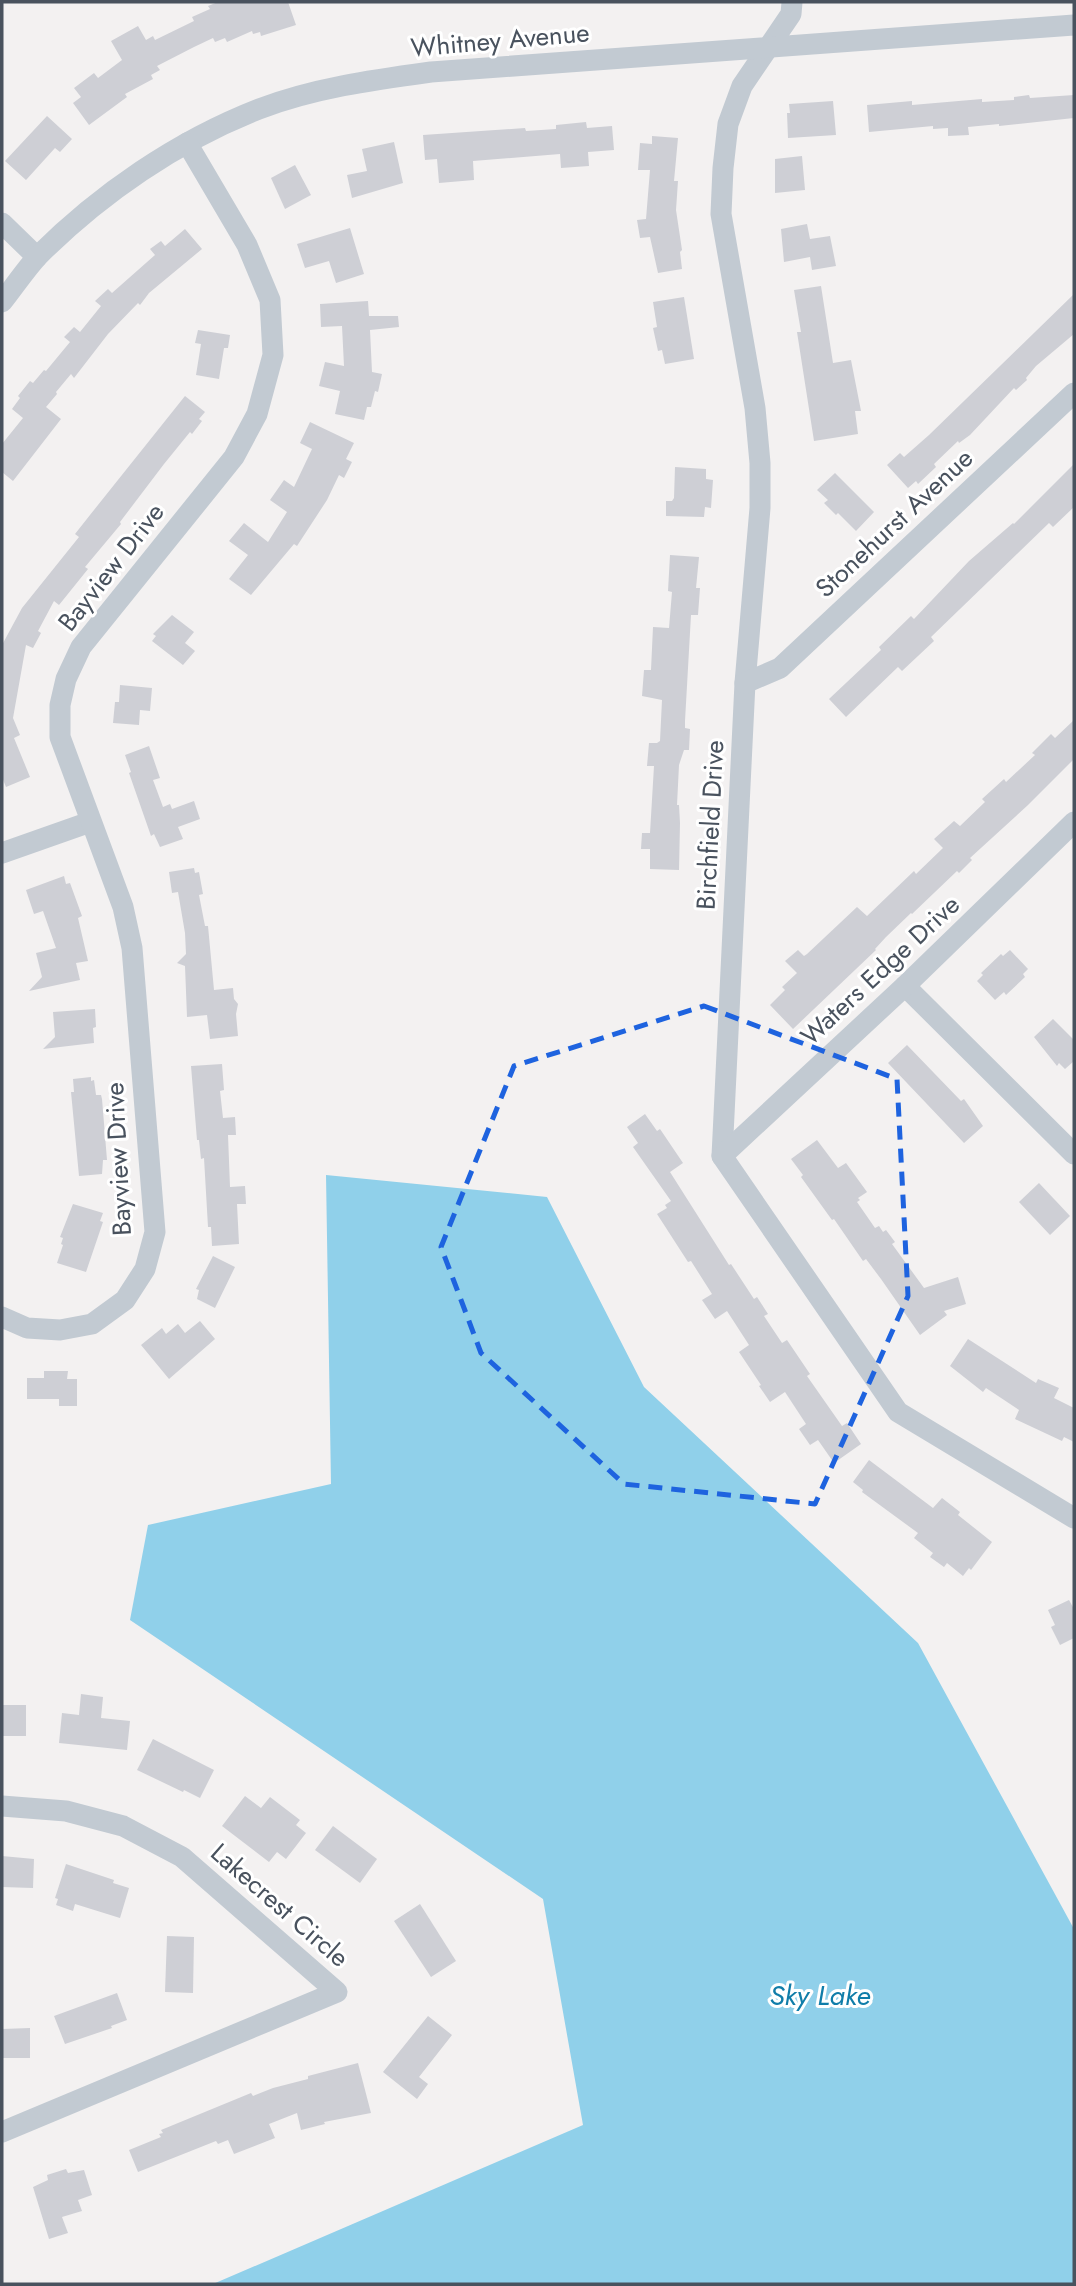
<svg xmlns="http://www.w3.org/2000/svg" width="1076" height="2286" viewBox="0 0 1076 2286" font-family="Jost,sans-serif">
<style>
.water{fill:#90d0ea}
.building{fill:#cecfd5}
.lines{fill:none;stroke-linecap:round;stroke-linejoin:round}
.street{stroke:#c2cad2;stroke-width:21}
.marked{fill:none;stroke:#1e63df;stroke-width:5;stroke-dasharray:14 9;stroke-linejoin:round}
.labels{text-anchor:middle;stroke-width:6;stroke-linejoin:round;paint-order:stroke}
.street-label{font-size:26px;fill:#49525e;stroke:#fff}
.water-label{font-size:28px;font-style:italic;fill:#107da9;stroke:#fff}
</style>
<rect width="100%" height="100%" fill="#f3f1f1"/>
<!-- water -->
<polygon class="water" points="326,1175 547,1197 644,1387 918,1643 1074,1929 1074,2284 213,2284 583,2125 543,1899 130,1620 148,1525 331,1484"/>
<!-- building -->
<g class="building">
<polygon points="218,2 288,2 296,25 261,36 260,32 253,34 252,31 227,42 225,38 215,42 213,38 194,47 157,66 160,70 151,75 153,79 125,94 127,97 89,125 73,103 81,97 74,88 94,73 98,78 122,60 111,41 138,26 146,40 153,36 155,40 194,21 192,17 210,9 208,6"/>
<polygon points="1029,95 1030,98 1074,95 1074,118 999,126 999,124 968,127 969,135 948,136 948,128 933,129 933,126 869,132 867,105 912,101 912,105 982,99 982,102 1014,100 1014,97"/>
<polygon points="833,101 836,135 788,138 787,113 790,113 789,104"/>
<polygon points="47,116 72,139 60,152 55,148 26,180 5,161"/>
<polygon points="586,122 587,128 612,126 614,150 588,152 589,166 561,168 560,154 473,161 474,180 439,183 437,159 425,160 423,135 525,128 526,131 556,129 556,125"/>
<polygon points="652,136 678,138 674,181 678,181 676,210 682,250 680,252 682,269 658,273 650,237 640,238 637,220 646,219 650,170 638,170 640,143 652,144"/>
<polygon points="394,142 403,183 352,198 347,175 367,171 362,149"/>
<polygon points="802,156 805,190 775,193 775,159"/>
<polygon points="295,165 311,195 285,209 271,178"/>
<polygon points="807,224 810,239 830,236 836,266 812,270 810,257 784,262 781,229"/>
<polygon points="350,228 364,274 336,283 329,261 305,268 297,244"/>
<polygon points="185,229 202,249 149,293 140,305 138,303 108,334 74,378 71,374 56,392 57,394 46,407 61,419 13,481 2,472 2,444 23,418 12,409 20,398 18,396 30,381 33,383 44,370 46,371 70,342 64,337 74,327 80,332 101,306 95,301 108,289 112,293 155,255 150,249 161,241 165,246"/>
<polygon points="821,286 833,363 851,360 861,411 855,411 858,434 814,441 797,332 801,332 794,290"/>
<polygon points="1074,294 1074,334 1036,366 1026,378 1027,380 1016,390 1014,388 970,435 959,443 958,441 934,464 936,467 918,484 916,481 908,488 887,465 900,453 904,457 929,435"/>
<polygon points="684,297 694,359 665,364 662,350 658,351 653,328 657,327 653,302"/>
<polygon points="368,301 369,316 398,316 399,327 370,330 372,372 382,374 378,392 375,391 371,407 367,407 364,420 335,414 340,391 319,386 325,362 344,366 342,326 321,327 320,304"/>
<polygon points="198,330 230,335 228,348 224,348 219,379 196,375 201,344 195,343"/>
<polygon points="185,396 205,412 199,419 202,421 192,434 190,432 164,464 120,522 121,524 85,567 88,569 59,605 54,601 38,631 41,633 33,648 26,645 13,718 20,735 14,738 30,777 6,787 2,777 2,645 22,608 79,537 75,534 90,515"/>
<polygon points="310,422 354,443 346,459 352,462 344,478 339,475 327,500 297,546 294,544 251,595 229,579 248,555 229,541 244,523 268,542 287,512 270,500 284,480 294,487 312,449 300,443"/>
<polygon points="1074,464 1074,507 1053,527 1049,523 931,637 934,641 902,671 898,667 846,717 829,699 881,650 879,647 911,616 914,619 969,561 1013,523 1014,524"/>
<polygon points="675,467 706,469 706,479 713,480 711,508 705,507 704,517 666,516 666,501 672,501 674,498"/>
<polygon points="835,473 874,512 856,531 838,513 836,515 824,503 828,500 817,490"/>
<polygon points="670,555 699,557 696,588 700,588 698,615 691,615 685,721 685,728 690,729 689,750 684,750 679,765 677,805 679,805 680,823 679,870 650,869 650,849 641,849 642,833 650,833 654,766 647,766 649,743 657,743 660,741 662,700 642,696 644,670 651,670 653,627 669,628 672,592 668,591"/>
<polygon points="172,615 194,632 185,643 195,651 183,665 152,641 156,636 153,634"/>
<polygon points="120,685 152,688 150,711 140,710 139,725 113,723 115,702 119,702"/>
<polygon points="1074,720 1074,759 1028,805 970,858 972,860 959,873 957,871 912,914 911,913 886,937 875,949 876,950 793,1029 770,1005 785,990 782,987 797,973 785,961 798,950 804,956 807,954 857,907 867,916 914,871 916,874 943,848 934,839 954,821 960,826 985,802 982,799 1004,779 1006,782 1035,755 1032,753 1051,734 1055,738"/>
<polygon points="149,746 160,778 153,780 163,807 170,804 172,809 194,801 200,819 178,827 183,839 160,847 154,834 151,836 129,773 131,772 125,755"/>
<polygon points="194,868 195,873 199,872 203,894 199,895 205,926 208,926 214,990 233,988 234,999 238,1004 236,1014 238,1036 210,1039 207,1015 187,1017 185,966 177,963 186,954 185,933 178,892 172,893 169,872"/>
<polygon points="64,876 66,884 70,883 82,916 78,918 88,961 76,963 80,980 29,991 42,977 36,953 56,948 43,911 34,914 26,890"/>
<polygon points="1010,950 1028,969 1023,974 1025,977 1006,995 1004,992 995,1000 977,981 983,975 981,973 1001,954 1003,956"/>
<polygon points="95,1009 96,1027 93,1028 94,1043 43,1049 55,1037 53,1012"/>
<polygon points="1053,1019 1074,1040 1074,1061 1065,1069 1059,1063 1057,1066 1034,1037"/>
<polygon points="907,1045 961,1101 964,1099 983,1126 964,1143 888,1063"/>
<polygon points="222,1064 224,1090 220,1091 223,1118 235,1117 236,1135 228,1135 230,1187 245,1186 246,1204 237,1204 239,1244 212,1246 211,1227 208,1227 204,1158 201,1159 199,1140 197,1140 191,1066"/>
<polygon points="91,1077 91,1081 94,1080 96,1095 101,1095 102,1099 107,1160 103,1160 102,1174 79,1176 71,1092 74,1092 73,1079"/>
<polygon points="645,1114 657,1131 660,1129 683,1163 670,1172 729,1265 731,1264 754,1299 757,1297 768,1314 764,1316 782,1343 787,1340 810,1374 807,1376 842,1426 847,1423 861,1444 834,1463 818,1440 810,1445 799,1429 806,1424 785,1392 770,1402 759,1386 761,1385 739,1352 749,1345 727,1311 715,1319 702,1300 712,1294 691,1261 688,1262 657,1214 667,1208 665,1205 671,1201 633,1147 638,1143 627,1127"/>
<polygon points="817,1140 838,1168 846,1163 867,1192 858,1198 860,1200 857,1202 875,1228 879,1226 883,1232 886,1230 895,1242 892,1244 924,1288 958,1277 966,1304 944,1311 947,1315 920,1335 881,1279 866,1259 863,1261 834,1219 832,1220 801,1177 803,1175 791,1159"/>
<polygon points="1039,1183 1070,1216 1050,1235 1019,1202"/>
<polygon points="73,1204 103,1213 100,1221 103,1222 86,1272 57,1263 63,1245 61,1244 63,1238 60,1237"/>
<polygon points="213,1256 235,1267 215,1308 197,1299 199,1290 196,1289"/>
<polygon points="200,1321 215,1339 169,1379 141,1345 162,1328 166,1334 178,1324 185,1333"/>
<polygon points="968,1339 1036,1383 1038,1379 1059,1388 1054,1398 1074,1408 1074,1442 1064,1437 1062,1441 1015,1419 1019,1410 986,1388 983,1392 950,1366"/>
<polygon points="44,1371 68,1371 67,1379 77,1379 77,1406 59,1406 59,1399 27,1399 27,1378 44,1378"/>
<polygon points="869,1460 933,1508 942,1498 960,1512 958,1515 992,1542 971,1570 969,1568 963,1576 947,1563 944,1567 930,1557 933,1553 914,1538 918,1533 862,1492 863,1490 853,1482"/>
<polygon points="1069,1600 1074,1609 1074,1638 1060,1645 1051,1627 1055,1625 1048,1610"/>
<polygon points="81,1694 103,1697 101,1718 130,1721 127,1750 59,1743 62,1713 79,1715"/>
<rect x="2" y="1705" width="24" height="31"/>
<polygon points="153,1739 214,1770 200,1798 184,1790 183,1792 137,1770"/>
<polygon points="245,1796 261,1808 270,1797 300,1820 296,1825 306,1833 286,1859 277,1852 269,1862 222,1826"/>
<polygon points="333,1826 377,1859 360,1883 315,1850"/>
<polygon points="2,1856 34,1859 33,1888 2,1887"/>
<polygon points="66,1864 114,1880 113,1883 129,1888 120,1918 75,1904 73,1911 56,1905 58,1899 55,1898"/>
<polygon points="420,1904 456,1961 431,1977 394,1921"/>
<polygon points="167,1936 194,1937 193,1993 165,1992"/>
<polygon points="117,1993 127,2020 111,2026 112,2028 65,2044 54,2016"/>
<polygon points="428,2016 452,2035 419,2077 428,2084 417,2099 383,2072"/>
<polygon points="30,2028 30,2058 3,2058 2,2029"/>
<polygon points="358,2063 371,2113 324,2122 325,2124 301,2130 297,2113 269,2124 275,2138 234,2154 228,2140 218,2144 216,2141 138,2172 129,2150 161,2137 159,2134 163,2133 161,2130 251,2093 253,2096 273,2088 308,2079 308,2076"/>
<polygon points="66,2169 68,2173 84,2170 92,2195 78,2200 82,2211 62,2217 68,2233 49,2239 33,2187 48,2180 47,2175"/>
</g>
<g class="lines">
<!-- street -->
<g class="street">
<polyline points="792,2 791,14 742,86 728,124 723,168 721,214 755,408 760,463 760,508 745,683 722,1156 898,1412 1074,1518"/>
<polyline points="2,223 37,257"/>
<path d="M2,302c12,-15 23,-32 36,-46 62,-62 139,-115 221,-147 55,-21 114,-29 172,-37l643,-47"/>
<polyline points="745,683 780,668 1074,393"/>
<polyline points="2,853 90,822"/>
<polyline points="905,986 1074,1154"/>
<polyline points="722,1156 905,986 1074,822"/>
<polyline points="2,1317 27,1328 60,1330 92,1324 125,1300 145,1269 155,1232 132,948 123,907 60,737 60,705 66,679 81,647 234,457 257,414 273,355 270,300 247,245 187,143"/>
<polyline points="2,1806 66,1811 123,1826 182,1857 337,1992 2,2132"/>
</g>
</g>
<!-- marked area -->
<path class="marked" d="M704,1006l193,73 11,217 -93,208 -191,-20 -143,-131 -40,-106 73,-181z"/>
<g class="labels">
<!-- street labels -->
<g class="street-label">
<text transform="translate(500 40) rotate(-5)" y="9">Whitney Avenue</text>
<text transform="translate(894 523) rotate(-43)" y="9">Stonehurst Avenue</text>
<text transform="translate(111 567) rotate(-52)" y="9">Bayview Drive</text>
<text transform="translate(710 825) rotate(-87)" y="9">Birchfield Drive</text>
<text transform="translate(880 970) rotate(-43)" y="9">Waters Edge Drive</text>
<text transform="translate(118 1159) rotate(-93)" y="9">Bayview Drive</text>
<text transform="translate(280 1905) rotate(41)" y="9">Lakecrest Circle</text>
</g>
<!-- water labels -->
<g class="water-label">
<text x="820" y="2005">Sky Lake</text>
</g>
</g>
<!-- border -->
<rect width="1076" height="2286" fill="none" stroke="#49525e" stroke-width="7"/>
</svg>
